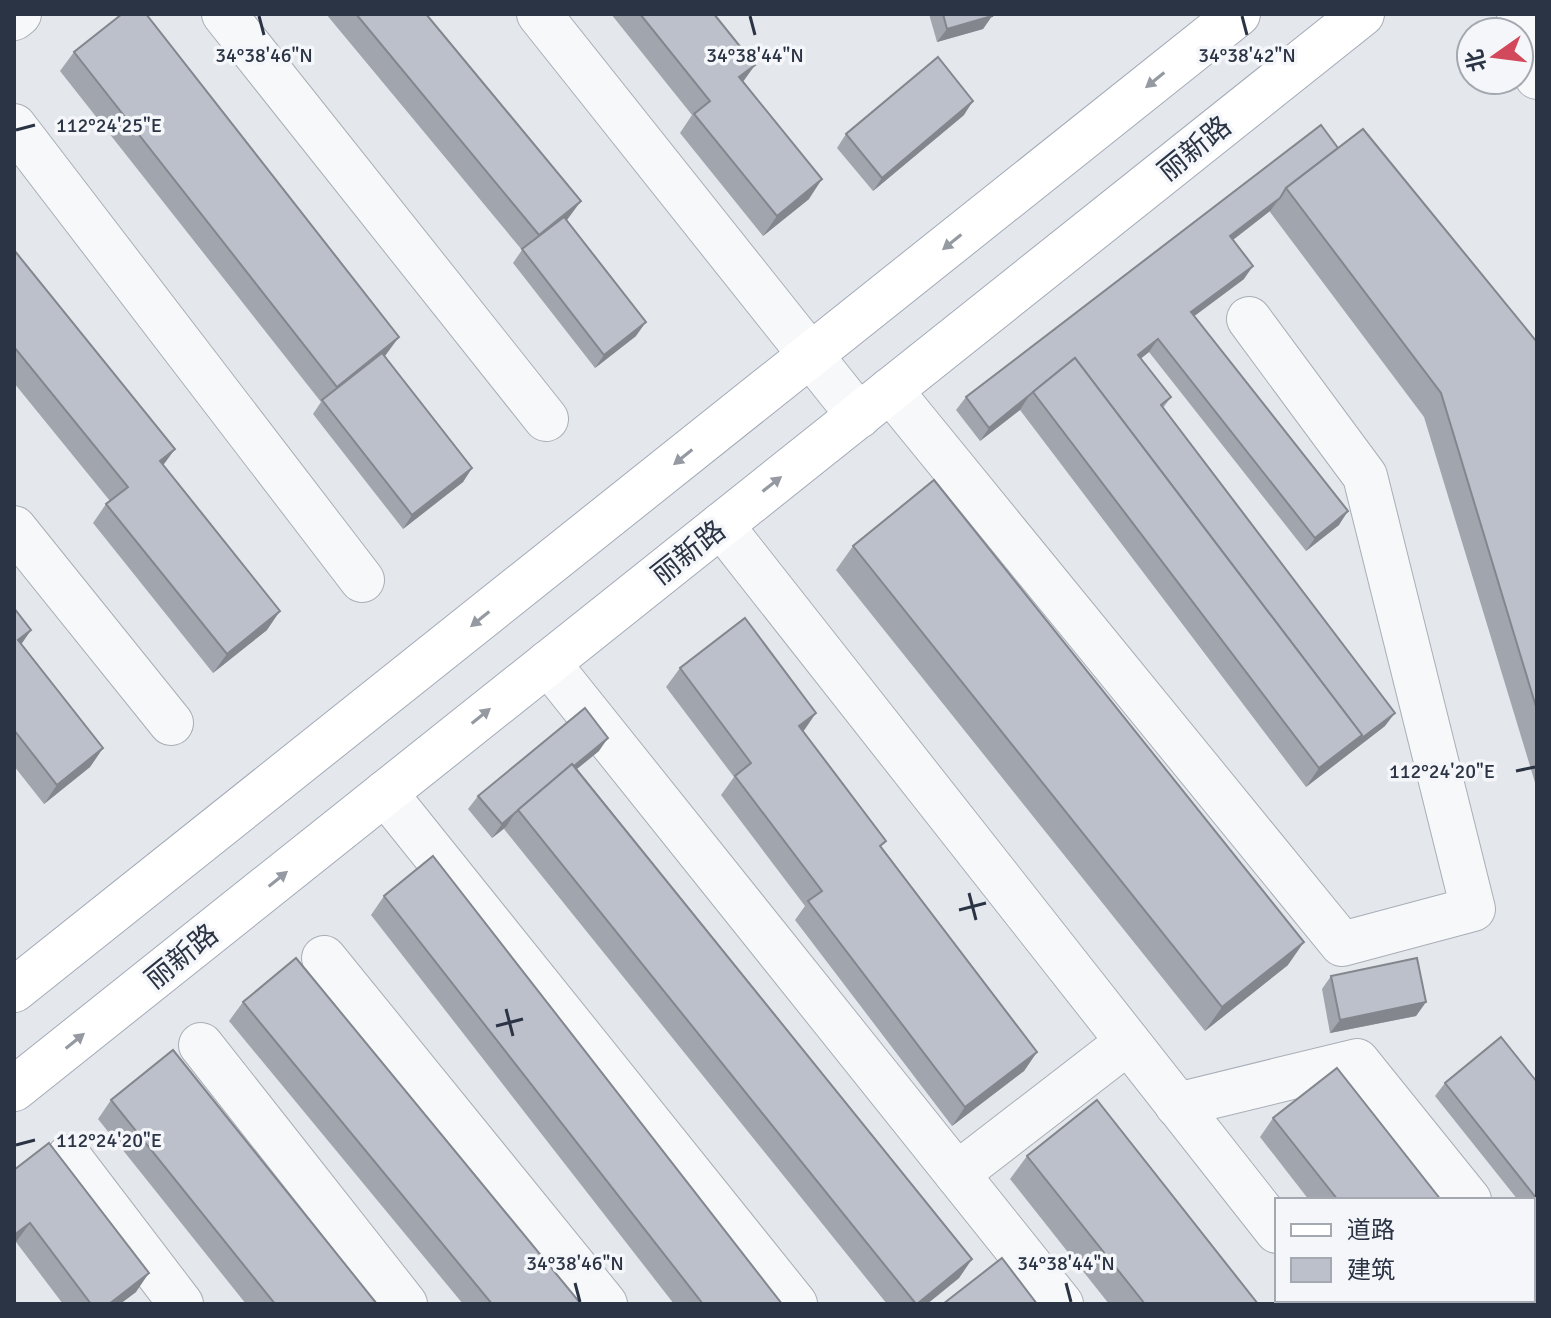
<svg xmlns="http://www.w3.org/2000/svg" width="1551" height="1318" viewBox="0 0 1551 1318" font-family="Signika,'Noto Sans SC',sans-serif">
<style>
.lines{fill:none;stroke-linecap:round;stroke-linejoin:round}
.minor-casing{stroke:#a9aeb7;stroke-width:46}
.major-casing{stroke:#a3abb8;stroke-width:46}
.minor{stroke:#f7f8fa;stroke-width:44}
.major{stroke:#fff;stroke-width:44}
.wall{fill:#a1a5ae}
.shaded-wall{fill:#83868d}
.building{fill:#bbc0ca;stroke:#83868d;stroke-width:2}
.oneway{fill:#959aa2}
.ticks{fill:none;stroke:#2b3445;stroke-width:3}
.labels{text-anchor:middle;stroke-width:7;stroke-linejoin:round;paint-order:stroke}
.street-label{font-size:28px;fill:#2b3445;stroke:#f4f6f9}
.ticks-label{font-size:20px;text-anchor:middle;fill:#2b3445;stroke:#f4f6f9;stroke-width:7;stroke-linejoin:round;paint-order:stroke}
</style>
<rect width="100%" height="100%" fill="#e4e7ec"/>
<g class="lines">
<!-- minor casing -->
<g class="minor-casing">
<g id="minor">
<polyline points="224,14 546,419"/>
<polyline points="539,14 859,416"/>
<polyline points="1519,14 1537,77"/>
<polyline points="14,18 19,14"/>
<polyline points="14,126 362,580"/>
<polyline points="890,390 1342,944 1473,909 1365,476 1249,319"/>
<polyline points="721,525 1277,1231"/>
<polyline points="14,528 171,723"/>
<polyline points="548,663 1061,1304"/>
<polyline points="385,793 795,1304"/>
<polyline points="324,958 605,1304"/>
<polyline points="201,1045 405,1304"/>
<polyline points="1177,1105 1357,1061 1469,1200"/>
<polyline points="69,1157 181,1304"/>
<polyline points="957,1174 1128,1042"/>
<polyline points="1533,1281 1537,1286"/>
<polyline points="1332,1300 1335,1304"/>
</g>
</g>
<!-- major casing -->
<g class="major-casing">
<g id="major">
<polyline points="14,990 1238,14"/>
<polyline points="14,1089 1362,14"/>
</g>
</g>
<!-- minor -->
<use href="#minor" class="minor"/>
<!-- major -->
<use href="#major" class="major"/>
</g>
<!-- wall -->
<g class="wall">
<polygon points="326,14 426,14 566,221 636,336 595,368 513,263 522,250"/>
<polygon points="611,14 714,14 755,65 743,82 809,199 763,236 680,133 692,115"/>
<polygon points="929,14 991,14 992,16 983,29 937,42"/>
<polygon points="74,52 385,356 472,468 463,482 403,529 313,414 321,402 60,71"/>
<polygon points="964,115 873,191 837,148 846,134"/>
<polygon points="1338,148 1537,342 1537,789 1424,417 1270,212 1270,211 1233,240 1244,279 1194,316 1339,525 1306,551 1149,352 1141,358 1171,397 1163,408 1385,726 1306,787 1020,410 980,441 956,410 966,397"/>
<polygon points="14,250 175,449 163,465 267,630 213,673 93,523 106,504 110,501 14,383"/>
<polygon points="853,546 1288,965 1205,1031 836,570"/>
<polygon points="14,608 31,630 21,644 103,748 90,767 44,804 14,766"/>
<polygon points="680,668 803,732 882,847 1037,1052 1024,1071 952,1126 795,920 805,906 721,795 734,777 666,687"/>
<polygon points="599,751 577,769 972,1259 959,1278 927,1304 887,1304 504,829 506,827 492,838 468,809 478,796"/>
<polygon points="384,896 782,1304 674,1304 371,915"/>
<polygon points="1331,976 1426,1002 1416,1016 1330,1033 1322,989"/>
<polygon points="243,1002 581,1304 463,1304 229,1021"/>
<polygon points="1537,1082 1537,1211 1533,1214 1533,1200 1518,1200 1435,1096 1445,1083"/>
<polygon points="111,1100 377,1304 246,1304 98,1119"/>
<polygon points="1273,1118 1441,1200 1309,1200 1260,1137"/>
<polygon points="1027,1156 1258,1304 1109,1304 1010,1179"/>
<polygon points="14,1170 136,1292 120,1304 63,1304 16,1242 14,1244"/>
<polygon points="1388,1300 1519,1300 1522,1304 1391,1304"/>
</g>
<!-- shaded-wall -->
<g class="shaded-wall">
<polygon points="992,16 983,29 937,42 947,29"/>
<polygon points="755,65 741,84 739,77"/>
<polygon points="973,101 964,115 873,191 882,178"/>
<polygon points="822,179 809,199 763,236 777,216"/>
<polygon points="1280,198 1270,211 1221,249 1230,236"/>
<polygon points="581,201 567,220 526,255 539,235"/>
<polygon points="1253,266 1244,279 1181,326 1191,312"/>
<polygon points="646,322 636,336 595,368 604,355"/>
<polygon points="399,337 385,356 324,406 337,387"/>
<polygon points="1158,339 1149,352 1129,368 1138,355"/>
<polygon points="1029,396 1020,410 980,441 989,428"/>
<polygon points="175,449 161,468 160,461"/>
<polygon points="472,468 463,482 403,529 412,515"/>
<polygon points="1348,511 1339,525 1306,551 1315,538"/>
<polygon points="280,611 267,630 213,673 227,654"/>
<polygon points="31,630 18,649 18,640"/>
<polygon points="816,713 803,732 799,726"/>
<polygon points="1395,713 1385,726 1306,787 1319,768 1362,735"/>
<polygon points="608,738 599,751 521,814 518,811"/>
<polygon points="103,748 90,767 44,804 57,785"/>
<polygon points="515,813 506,827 492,838 502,824"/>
<polygon points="1304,942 1288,965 1205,1031 1222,1007"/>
<polygon points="1426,1002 1416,1016 1330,1033 1340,1020"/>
<polygon points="1037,1052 1024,1071 952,1126 965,1107"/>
<polygon points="30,1223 16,1242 14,1244 14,1235"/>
<polygon points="972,1259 959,1278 927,1304 917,1304"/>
<polygon points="149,1273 136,1292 120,1304 109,1304"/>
</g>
<!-- building -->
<g class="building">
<polygon points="122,14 146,14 399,337 337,387 74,52"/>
<polygon points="356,14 426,14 581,201 539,235"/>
<polygon points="640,14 714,14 755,65 739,77 822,179 777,216 694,114 710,101"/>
<polygon points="943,14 991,14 992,16 947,29"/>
<polygon points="938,57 973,101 882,178 846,134"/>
<polygon points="1321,125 1338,148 1286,188 1280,198 1230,236 1253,266 1191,312 1348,511 1315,538 1158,339 1138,355 1171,397 1161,405 1395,713 1358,741 1362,735 1075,358 989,428 966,397"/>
<polygon points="1363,129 1537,342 1537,710 1441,393 1286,188"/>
<polygon points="564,217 646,322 604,355 522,249"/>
<polygon points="14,250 175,449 160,461 280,611 227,654 106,504 128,487 14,347"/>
<polygon points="382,353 472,468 412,515 322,400"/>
<polygon points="1075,358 1362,735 1319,768 1033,392"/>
<polygon points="934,480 1304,942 1222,1007 853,546"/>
<polygon points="14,608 31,630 18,640 103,748 57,785 14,730"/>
<polygon points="745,618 816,713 799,726 886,841 880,846 1037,1052 965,1107 808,901 822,891 735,776 751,763 680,668"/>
<polygon points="585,708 608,738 574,766 572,764 502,824 478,796"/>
<polygon points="572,764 972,1259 917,1304 916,1304 518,810"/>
<polygon points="433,856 782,1304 703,1304 384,896"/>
<polygon points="296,958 581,1304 492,1304 243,1002"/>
<polygon points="1417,958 1426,1002 1340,1020 1331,976"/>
<polygon points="1501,1037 1537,1082 1537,1199 1445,1083"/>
<polygon points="173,1050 377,1304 275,1304 111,1100"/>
<polygon points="1337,1068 1441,1200 1338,1200 1273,1118"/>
<polygon points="1097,1100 1258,1304 1145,1304 1027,1156"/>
<polygon points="49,1143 149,1273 109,1304 91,1304 30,1223 14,1235 14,1170"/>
<polygon points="1002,1258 1037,1304 943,1304"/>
<polygon points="1416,1300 1519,1300 1522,1304 1419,1304"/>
</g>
<!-- one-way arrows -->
<defs><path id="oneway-solid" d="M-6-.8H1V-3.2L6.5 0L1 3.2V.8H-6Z" transform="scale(2)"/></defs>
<g class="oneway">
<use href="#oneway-solid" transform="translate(1155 80) rotate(141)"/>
<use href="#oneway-solid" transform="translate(952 242) rotate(141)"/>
<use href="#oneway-solid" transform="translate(683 457) rotate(141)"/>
<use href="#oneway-solid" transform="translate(772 484) rotate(-38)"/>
<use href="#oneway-solid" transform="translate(480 619) rotate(141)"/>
<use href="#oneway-solid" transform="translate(481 716) rotate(-39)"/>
<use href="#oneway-solid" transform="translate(278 879) rotate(-39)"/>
<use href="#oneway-solid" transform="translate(75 1041) rotate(-39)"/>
</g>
<!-- ticks -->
<path class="ticks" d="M259,16l5,19M750,16l5,19M1242,16l5,19M16,130l19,-5M1516,771l19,-4M969,893l7,27M959,910l27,-7M506,1009l7,27M496,1026l27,-7M16,1145l19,-5M575,1283l5,19M1066,1283l5,19"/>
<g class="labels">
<!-- street labels -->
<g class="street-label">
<text transform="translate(1194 148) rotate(-39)" y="10">丽新路</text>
<text transform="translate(688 552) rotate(-38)" y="10">丽新路</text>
<text transform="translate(181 956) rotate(-39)" y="10">丽新路</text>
</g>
</g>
<g class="ticks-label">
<text x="264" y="62">34°38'46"N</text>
<text x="755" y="62">34°38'44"N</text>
<text x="1247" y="62">34°38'42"N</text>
<text x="109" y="132">112°24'25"E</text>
<text x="1442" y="778">112°24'20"E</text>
<text x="109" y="1147">112°24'20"E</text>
<text x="575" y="1270">34°38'46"N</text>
<text x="1066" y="1270">34°38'44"N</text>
</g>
<!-- border -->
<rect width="1551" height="1318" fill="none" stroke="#2b3445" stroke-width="32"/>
<!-- legend -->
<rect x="1275" y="1198" width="260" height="104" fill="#f4f6f9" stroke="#a4a8b1" stroke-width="2"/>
<rect x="1291" y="1224" width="40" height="12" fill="#ffffff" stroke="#a4a8b1" stroke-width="2"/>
<text x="1347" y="1238" font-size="24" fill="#2b3445">道路</text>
<rect x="1291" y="1258" width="40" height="24" fill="#bbc0ca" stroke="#a4a8b1" stroke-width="2"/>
<text x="1347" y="1278" font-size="24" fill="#2b3445">建筑</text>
<!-- north arrow -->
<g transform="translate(1495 56) rotate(256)"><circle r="38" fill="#f4f6f9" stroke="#a4a8b1" stroke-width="2"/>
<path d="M0-6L14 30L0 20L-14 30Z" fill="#d1495b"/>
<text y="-12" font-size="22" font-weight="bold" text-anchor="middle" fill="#2b3445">北</text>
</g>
</svg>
